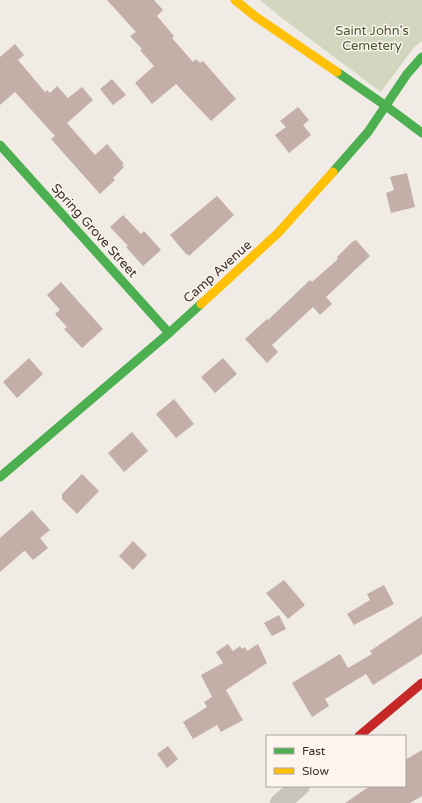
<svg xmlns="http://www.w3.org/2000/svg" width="422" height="803" viewBox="0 0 422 803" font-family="'Varela Round',sans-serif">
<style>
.green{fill:#d1d6bf}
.building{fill:#c3afa7}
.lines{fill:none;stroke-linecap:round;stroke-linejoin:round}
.street{stroke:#c9c3be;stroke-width:20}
.fast{stroke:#4caf50;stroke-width:9}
.slow{stroke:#ffc107;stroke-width:9}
.jam{stroke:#c62828;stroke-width:9}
.labels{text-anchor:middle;stroke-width:3;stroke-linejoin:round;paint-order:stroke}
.park-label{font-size:13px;fill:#4a5a2e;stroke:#fbf5ee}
.street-label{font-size:13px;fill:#3b302b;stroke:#fbf5ee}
</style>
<rect width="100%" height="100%" fill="#f0ebe5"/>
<!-- green -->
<polygon class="green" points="260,0 422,0 422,41 414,47 381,92 282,18"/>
<!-- building -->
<g class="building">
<polygon points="107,0 154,0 163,10 157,16 174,36 172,38 193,62 196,59 200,63 203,61 236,99 211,121 176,84 152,104 135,83 154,66 140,50 142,49 130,36 136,32"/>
<polygon points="15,44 24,55 18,60 45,92 47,90 50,93 57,86 68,98 82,87 93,100 67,123 95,155 107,144 124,164 122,165 124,167 113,178 115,180 100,194 51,139 55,136 15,92 0,105 0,57"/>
<polygon points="112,79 126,95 113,105 100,89"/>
<polygon points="298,107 309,120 303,125 311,135 289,153 275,135 286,127 280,121"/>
<polygon points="407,173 415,207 391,213 386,193 394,190 390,177"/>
<polygon points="217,196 234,215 189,256 188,254 187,255 170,235"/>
<polygon points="123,215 141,234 144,231 161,250 143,266 126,247 128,246 110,227"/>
<polygon points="356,240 370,256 326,297 332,304 320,315 313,307 272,345 278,352 267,363 245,339 267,319 268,320 310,280 312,282 338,259 337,257 352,242"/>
<polygon points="61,282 103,329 82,348 64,329 67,327 55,314 60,310 47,295"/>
<polygon points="29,358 43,374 17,398 3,382"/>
<polygon points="223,358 237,374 215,393 201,377"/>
<polygon points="174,399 194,424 176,438 156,414"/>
<polygon points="132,432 148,451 124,472 108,453"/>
<polygon points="82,474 99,491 77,514 62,499 62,494"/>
<polygon points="32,510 50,530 40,538 48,548 33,560 25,551 24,551 0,572 0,538"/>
<polygon points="133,541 147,555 133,570 119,556"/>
<polygon points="284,580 305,605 288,619 266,593"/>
<polygon points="384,585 394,604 354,625 347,614 370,600 367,594"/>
<polygon points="279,615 286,629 272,636 264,623"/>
<polygon points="422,616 422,654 373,685 366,674 325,699 329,706 312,717 292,683 340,654 348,668 372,654 370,651"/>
<polygon points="228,644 233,651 240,646 242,649 245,647 247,651 258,644 267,663 226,690 243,720 221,732 217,725 193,739 183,722 207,707 204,702 212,697 201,675 223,663 216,652"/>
<polygon points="168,746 178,759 167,768 157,754"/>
<polygon points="422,750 422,796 410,803 345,803 370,786 405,786 405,760"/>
</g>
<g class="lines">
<!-- street -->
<polyline class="street" points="280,803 300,786"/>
<!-- fast -->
<g class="fast">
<polyline points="337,72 386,106 422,133"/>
<polyline points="0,145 169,333"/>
<polyline points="333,172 368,132 407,74 422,57"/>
<polyline points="0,477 169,333 201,304"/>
</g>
<!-- slow -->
<g class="slow">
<polyline points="235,0 256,17 337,72"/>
<polyline points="201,304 278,233 333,172"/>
</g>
<!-- jam -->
<polyline class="jam" points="359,736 422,683"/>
</g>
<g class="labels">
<!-- park labels -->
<g class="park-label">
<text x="372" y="35">Saint John's<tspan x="372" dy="15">Cemetery</tspan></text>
</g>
<!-- street labels -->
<g class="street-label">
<text transform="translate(95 230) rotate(48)" y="5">Spring Grove Street</text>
<text transform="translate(217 271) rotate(-42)" y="5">Camp Avenue</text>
</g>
</g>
<!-- legend -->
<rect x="266" y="735" width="140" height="52" fill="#fbf5ee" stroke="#aea6a0"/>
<rect x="274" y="748" width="20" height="6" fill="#4caf50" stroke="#aea6a0"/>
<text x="302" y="755" font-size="12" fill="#3b302b">Fast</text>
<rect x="274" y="768" width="20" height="6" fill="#ffc107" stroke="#aea6a0"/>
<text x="302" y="775" font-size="12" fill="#3b302b">Slow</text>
</svg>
